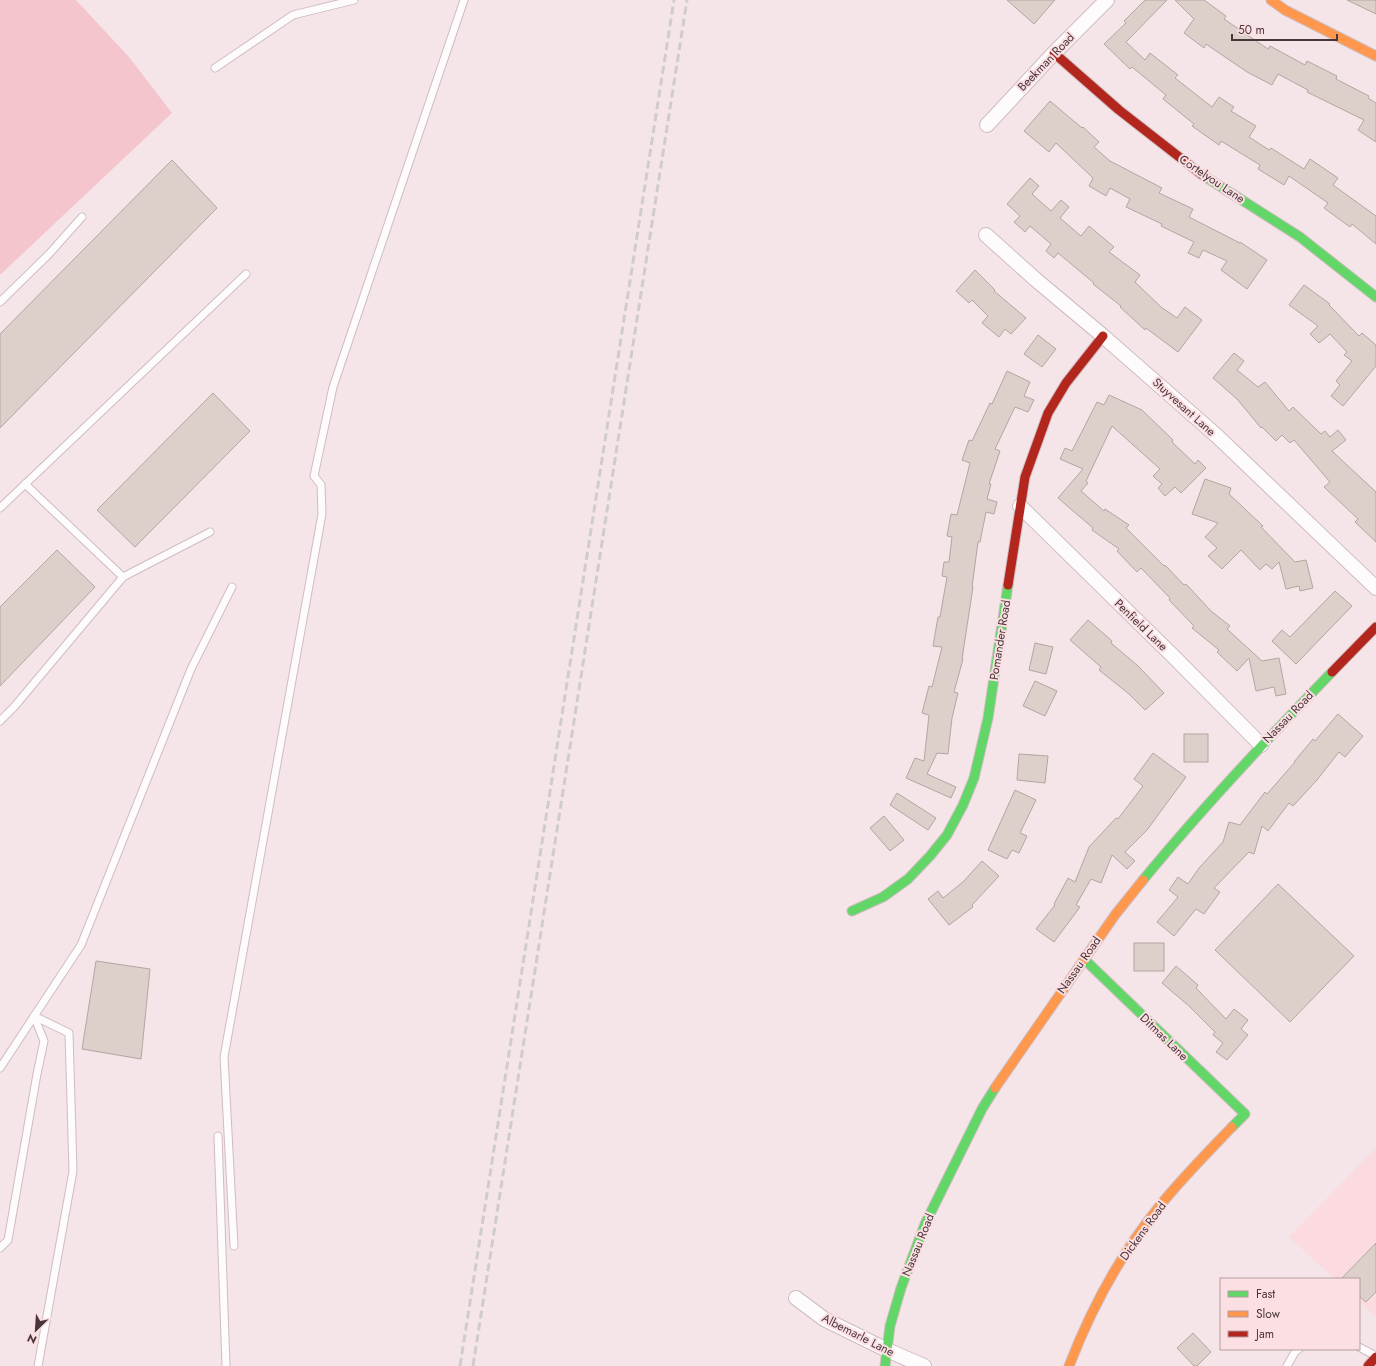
<svg xmlns="http://www.w3.org/2000/svg" width="1376" height="1366" viewBox="0 0 1376 1366" font-family="Jost,sans-serif">
<style>
.built{fill:#fbdbdf}
.green{fill:#f5c5ce}
.building{fill:#ddd0cb;stroke:#b2a6a2}
.lines{fill:none;stroke-linecap:round;stroke-linejoin:round}
.lane-casing{stroke:#cebdc0;stroke-width:9}
.street-casing{stroke:#cebdc0;stroke-width:16}
.fast-casing{stroke:#cebdc0;stroke-width:11}
.slow-casing{stroke:#cebdc0;stroke-width:11}
.jam-casing{stroke:#cebdc0;stroke-width:11}
.lane{stroke:#fefbfc;stroke-width:7}
.street{stroke:#fefbfc;stroke-width:14}
.fast{stroke:#63d668;stroke-width:9}
.slow{stroke:#ff974d;stroke-width:9}
.jam{stroke:#b3261e;stroke-width:9}
.rail{stroke:#d1cccc;stroke-width:3;stroke-dasharray:8 4;stroke-linecap:butt}
.labels{text-anchor:middle;stroke-width:4;stroke-linejoin:round;paint-order:stroke}
.street-label{font-size:12px;fill:#493639;stroke:#fcdfe3}
</style>
<rect width="100%" height="100%" fill="#f6e5e8"/>
<!-- built -->
<polygon class="built" points="1376,1148 1376,1317 1359,1301 1359,1279 1335,1279 1289,1237"/>
<!-- green -->
<polygon class="green" points="0,0 76,0 129,57 172,113 0,275"/>
<!-- building -->
<g class="building">
<polygon points="1007,0 1055,0 1034,24"/>
<polygon points="1145,0 1167,0 1126,42 1145,60 1150,53 1178,75 1175,78 1212,107 1219,97 1234,107 1231,111 1256,126 1249,137 1269,150 1271,148 1304,169 1310,159 1338,178 1333,185 1376,216 1376,244 1352,224 1350,227 1324,208 1328,203 1289,176 1284,185 1258,169 1260,165 1221,141 1219,145 1192,126 1194,124 1163,99 1166,95 1132,67 1130,69 1104,44 1126,23 1124,21"/>
<polygon points="1175,0 1204,0 1226,16 1224,19 1268,49 1270,46 1305,65 1307,61 1337,76 1336,79 1369,96 1368,98 1376,103 1376,142 1358,130 1364,120 1307,92 1308,90 1278,74 1272,85 1247,72 1206,44 1204,48 1184,33 1194,19"/>
<polygon points="1347,0 1376,0 1376,14"/>
<polygon points="1050,101 1082,128 1083,127 1099,142 1094,147 1110,161 1162,188 1159,193 1193,209 1189,217 1240,243 1240,242 1267,260 1247,289 1221,270 1227,261 1203,250 1199,258 1188,253 1194,242 1161,226 1162,224 1126,207 1130,199 1110,188 1106,196 1089,186 1093,178 1056,143 1049,152 1024,131"/>
<polygon points="172,160 217,208 0,428 0,334"/>
<polygon points="1030,178 1039,186 1032,194 1051,211 1061,200 1069,207 1060,218 1081,236 1089,226 1114,247 1109,252 1140,275 1135,282 1161,307 1177,318 1185,307 1202,320 1178,352 1146,328 1145,330 1120,307 1121,306 1093,284 1094,283 1058,253 1054,258 1046,251 1051,244 1030,226 1025,232 1014,222 1020,216 1007,204"/>
<polygon points="975,270 995,290 994,291 1026,318 1011,334 1005,329 999,337 982,323 988,316 972,300 969,303 956,291"/>
<polygon points="1304,285 1330,304 1329,305 1359,336 1362,333 1376,345 1376,366 1343,406 1331,396 1340,385 1336,381 1352,361 1344,355 1347,352 1330,334 1319,343 1310,334 1318,326 1289,305"/>
<polygon points="1038,335 1056,349 1042,367 1024,354"/>
<polygon points="1234,353 1244,361 1237,370 1258,387 1265,382 1289,411 1293,407 1321,434 1325,431 1330,437 1338,430 1346,440 1332,451 1376,492 1376,542 1355,522 1358,519 1324,487 1330,482 1294,440 1290,443 1282,435 1276,441 1262,427 1261,428 1237,399 1213,378"/>
<polygon points="1007,371 1030,382 1024,396 1034,400 1028,412 1015,407 995,449 1000,451 989,484 991,484 987,499 997,502 994,514 986,512 980,542 978,542 972,587 973,587 962,659 963,659 954,692 958,693 952,718 948,754 937,753 927,774 956,787 951,798 906,778 915,758 924,761 929,715 922,713 929,686 932,687 942,647 933,646 938,617 940,617 947,577 942,576 944,562 949,562 952,537 947,536 951,514 957,515 970,463 962,460 969,440 972,441 990,403 992,404"/>
<polygon points="213,393 250,431 135,547 97,510"/>
<polygon points="1109,395 1142,410 1173,440 1172,442 1195,464 1198,460 1206,468 1181,493 1175,487 1165,496 1158,488 1162,484 1153,476 1160,469 1112,426 1086,481 1088,483 1081,491 1104,511 1105,509 1129,525 1126,528 1164,566 1165,565 1184,585 1186,584 1211,611 1230,626 1227,629 1262,661 1279,658 1286,694 1276,696 1274,687 1256,691 1249,658 1237,671 1217,652 1219,650 1192,628 1194,626 1169,600 1170,598 1141,568 1137,572 1117,551 1119,549 1092,530 1093,528 1058,498 1083,469 1060,459 1065,448 1072,451 1097,402 1104,405"/>
<polygon points="1205,479 1231,488 1229,494 1263,526 1261,527 1295,562 1306,560 1313,588 1300,591 1299,586 1286,589 1279,562 1272,569 1266,564 1260,570 1241,550 1222,569 1208,556 1217,548 1205,537 1218,523 1192,514"/>
<polygon points="57,550 95,587 0,686 0,607"/>
<polygon points="1335,591 1352,606 1296,664 1272,641 1282,630 1290,637"/>
<polygon points="1088,620 1112,641 1111,643 1138,666 1164,693 1145,710 1129,694 1099,670 1101,667 1070,640"/>
<polygon points="1035,643 1053,647 1046,674 1029,670"/>
<polygon points="1035,681 1057,691 1045,716 1023,706"/>
<polygon points="1338,714 1363,736 1345,757 1339,752 1317,780 1293,806 1289,803 1268,831 1262,826 1254,854 1249,852 1214,888 1220,892 1204,914 1196,909 1174,936 1157,922 1178,897 1169,890 1178,877 1188,884 1199,868 1223,842 1229,822 1240,825 1265,792 1267,794 1295,762 1294,762 1313,739 1315,741"/>
<rect x="1184" y="734" width="24" height="28"/>
<polygon points="1153,753 1186,777 1147,830 1125,852 1135,861 1127,869 1112,855 1101,883 1091,879 1076,905 1080,907 1054,942 1036,929 1055,905 1054,904 1068,878 1075,882 1089,847 1116,818 1118,819 1143,786 1134,779"/>
<polygon points="1019,754 1048,756 1045,783 1017,780"/>
<polygon points="1015,790 1036,800 1020,833 1027,836 1019,853 1012,850 1007,859 988,850"/>
<polygon points="897,793 936,818 928,830 890,805"/>
<polygon points="884,816 904,840 890,851 870,828"/>
<polygon points="982,861 999,876 972,905 973,907 949,925 928,899 938,891 943,898 963,882"/>
<polygon points="1278,884 1354,956 1290,1022 1215,950"/>
<rect x="1134" y="943" width="30" height="28"/>
<polygon points="96,961 150,969 141,1059 82,1049"/>
<polygon points="1176,966 1198,985 1196,988 1226,1019 1234,1009 1248,1020 1241,1029 1248,1035 1227,1060 1216,1052 1223,1043 1213,1035 1215,1032 1189,1006 1162,983"/>
<polygon points="1376,1243 1376,1292 1366,1302 1359,1296 1359,1279 1341,1279"/>
<polygon points="1193,1333 1211,1352 1197,1366 1194,1366 1177,1348"/>
</g>
<g class="lines">
<!-- lane casing -->
<g class="lane-casing">
<g id="lane">
<polyline points="215,68 293,15 354,0"/>
<polyline points="0,302 49,254 82,217"/>
<polyline points="25,484 123,577"/>
<polyline points="0,508 246,274"/>
<polyline points="0,721 14,707 123,577 210,532"/>
<polyline points="34,1016 69,1033 73,1171 38,1366"/>
<polyline points="0,1068 81,945 191,669 232,587"/>
<polyline points="218,1136 226,1366"/>
<polyline points="234,1246 224,1057 322,514 321,485 314,476 333,387 464,0"/>
<polyline points="0,1248 8,1240 37,1074 44,1041 34,1016"/>
<polyline points="1359,1347 1376,1356"/>
<polyline points="1287,1366 1295,1352 1299,1349"/>
</g>
</g>
<!-- street casing -->
<g class="street-casing">
<g id="street">
<polyline points="987,125 1054,53 1107,0"/>
<polyline points="986,235 1035,279 1103,336 1217,436 1376,588"/>
<polyline points="1020,506 1174,657 1261,745"/>
<polyline points="796,1298 824,1319 887,1350 924,1366"/>
</g>
</g>
<!-- fast casing -->
<g class="fast-casing">
<g id="fast">
<polyline points="1201,174 1300,237 1376,297"/>
<path d="M1143,880c60,-73 124,-141 189,-208"/>
<polyline points="852,911 883,897 908,879 930,856 947,835 963,805 974,778 988,718 1008,585"/>
<polyline points="1084,959 1245,1114 1232,1127"/>
<polyline points="885,1366 890,1326 901,1288 925,1224 982,1109 995,1088"/>
</g>
</g>
<!-- slow casing -->
<g class="slow-casing">
<g id="slow">
<polyline points="1271,0 1285,10 1376,56"/>
<polyline points="995,1088 1115,915 1143,880"/>
<path d="M1069,1366c22,-57 51,-111 89,-158 23,-29 49,-55 74,-81"/>
</g>
</g>
<!-- jam casing -->
<g class="jam-casing">
<g id="jam">
<polyline points="1054,53 1119,110 1201,174"/>
<polyline points="1008,585 1025,477 1048,413 1066,383 1103,336"/>
<polyline points="1332,672 1376,627"/>
<polyline points="1368,1366 1376,1357"/>
</g>
</g>
<!-- lane -->
<use href="#lane" class="lane"/>
<!-- street -->
<use href="#street" class="street"/>
<!-- fast -->
<use href="#fast" class="fast"/>
<!-- slow -->
<use href="#slow" class="slow"/>
<!-- jam -->
<use href="#jam" class="jam"/>
<!-- rail -->
<g class="rail">
<polyline points="460,1366 674,0"/>
<polyline points="473,1366 687,0"/>
</g>
</g>
<g class="labels">
<!-- street labels -->
<g class="street-label">
<text transform="translate(1046 62) rotate(-46)" y="4">Beekman Road</text>
<text transform="translate(1212 179) rotate(34)" y="4">Cortelyou Lane</text>
<text transform="translate(1184 407) rotate(42)" y="4">Stuyvesant Lane</text>
<text transform="translate(1141 625) rotate(44)" y="4">Penfield Lane</text>
<text transform="translate(1000 640) rotate(-81)" y="4">Pomander Road</text>
<text transform="translate(1288 717) rotate(-46)" y="4">Nassau Road</text>
<text transform="translate(1079 965) rotate(-55)" y="4">Nassau Road</text>
<text transform="translate(1164 1037) rotate(44)" y="4">Ditmas Lane</text>
<text transform="translate(1143 1231) rotate(-54)" y="4">Dickens Road</text>
<text transform="translate(918 1245) rotate(-68)" y="4">Nassau Road</text>
<text transform="translate(858 1335) rotate(27)" y="4">Albemarle Lane</text>
</g>
</g>
<!-- legend -->
<rect x="1220" y="1278" width="140" height="72" fill="#fcdfe3" stroke="#b49b9f"/>
<rect x="1228" y="1291" width="20" height="6" fill="#63d668" stroke="#b49b9f"/>
<text x="1256" y="1298" font-size="12" fill="#493639">Fast</text>
<rect x="1228" y="1311" width="20" height="6" fill="#ff974d" stroke="#b49b9f"/>
<text x="1256" y="1318" font-size="12" fill="#493639">Slow</text>
<rect x="1228" y="1331" width="20" height="6" fill="#b3261e" stroke="#b49b9f"/>
<text x="1256" y="1338" font-size="12" fill="#493639">Jam</text>
<!-- north arrow -->
<g transform="translate(36 1330) rotate(205)" stroke="#fcdfe3" stroke-width="3" paint-order="stroke">
<path d="M0-3L7 15L0 10L-7 15Z" fill="#493639"/>
<text y="-6" font-size="11" font-weight="bold" text-anchor="middle" fill="#493639">N</text>
</g>
<!-- scale -->
<path d="M1232 34v6h105v-6" fill="none" stroke="#493639" stroke-width="2"/>
<text x="1238" y="34" font-size="12" fill="#493639" stroke="#fcdfe3" stroke-width="3" paint-order="stroke">50 m</text>
</svg>
